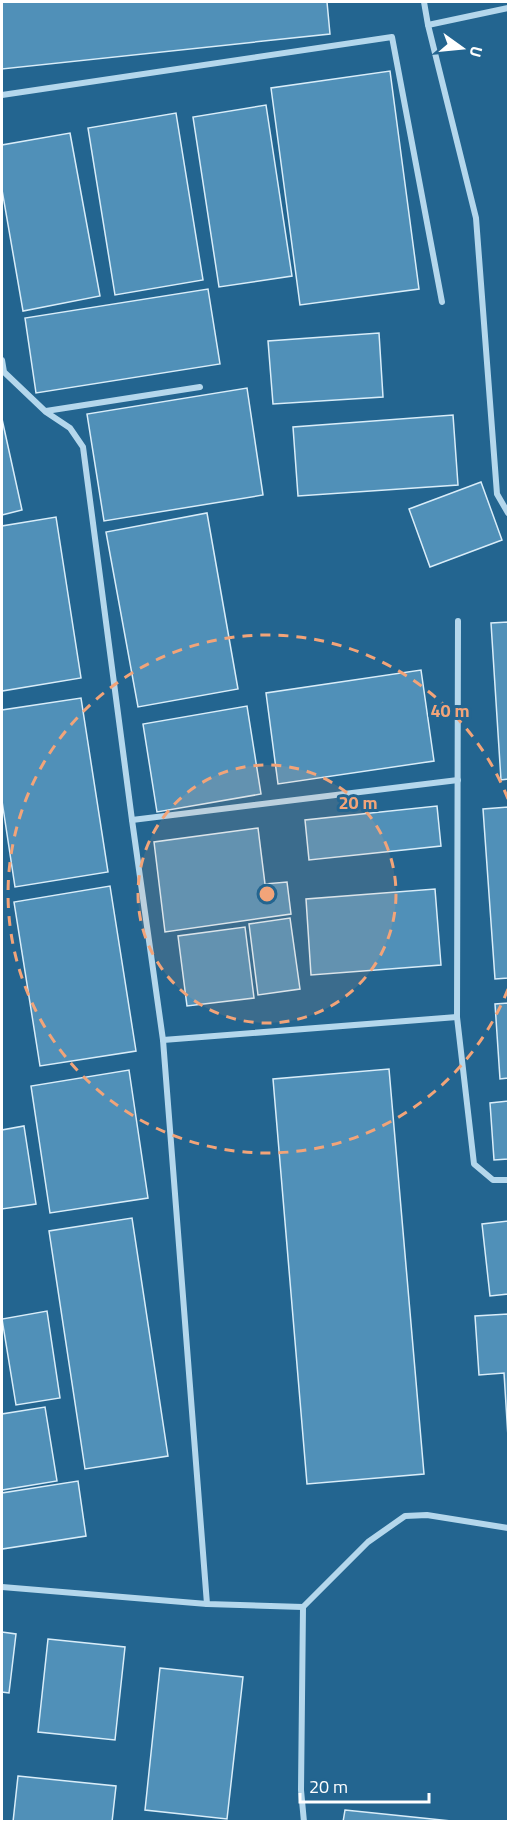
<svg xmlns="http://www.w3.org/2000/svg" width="510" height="1823" viewBox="0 0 510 1823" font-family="'Titillium Web',sans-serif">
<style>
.building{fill:#5090b8;stroke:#d9edf9;stroke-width:1.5}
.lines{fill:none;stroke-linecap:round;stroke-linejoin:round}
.street{stroke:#b4d7ec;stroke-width:6}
.ring{fill:none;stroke:#f2a479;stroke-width:3;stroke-dasharray:10 8}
.centre{fill:#f2a479;stroke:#236590;stroke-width:3}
.ring-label{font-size:18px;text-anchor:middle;font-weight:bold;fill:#f2a479;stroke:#236590;stroke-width:6;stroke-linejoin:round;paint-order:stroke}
</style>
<rect width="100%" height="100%" fill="#236590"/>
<!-- building -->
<g class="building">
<polygon points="2,2 327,2 330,34 2,69"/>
<polygon points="390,71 419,289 300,305 271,88"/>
<polygon points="266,105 292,276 219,287 193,117"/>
<polygon points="176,113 203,280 115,295 88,128"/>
<polygon points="70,133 100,296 23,311 2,190 2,145"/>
<polygon points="208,289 220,364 36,393 25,318"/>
<polygon points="379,333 383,397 273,404 268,341"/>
<polygon points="247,388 263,495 104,521 87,414"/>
<polygon points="453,415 458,485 298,496 293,427"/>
<polygon points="2,419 22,510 2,515"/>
<polygon points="481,482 502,540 430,567 409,509"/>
<polygon points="207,513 238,689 138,707 106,532"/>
<polygon points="56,517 81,678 2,691 2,526"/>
<polygon points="508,622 508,779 501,780 491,623"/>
<polygon points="421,670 434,761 278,784 266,693"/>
<polygon points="81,698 108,872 15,887 2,801 2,710"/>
<polygon points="247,706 261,794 157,812 143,724"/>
<polygon points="437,806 441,846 309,860 305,820"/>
<polygon points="508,807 508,978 495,979 483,809"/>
<polygon points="258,828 265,884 287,882 291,914 165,932 154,842"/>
<polygon points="110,886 136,1051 40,1066 14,902"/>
<polygon points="435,889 441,965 311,975 306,899"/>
<polygon points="290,918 300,989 258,995 249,924"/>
<polygon points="245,927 254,998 187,1006 178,936"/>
<polygon points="508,1003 508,1078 500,1079 495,1004"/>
<polygon points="389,1069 424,1474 307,1484 273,1079"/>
<polygon points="129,1070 148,1198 50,1213 31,1086"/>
<polygon points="508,1101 508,1159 494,1160 490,1103"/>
<polygon points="24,1126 36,1204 2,1209 2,1130"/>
<polygon points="132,1218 168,1456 85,1469 49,1231"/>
<polygon points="508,1221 508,1294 490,1296 482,1224"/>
<polygon points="47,1311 60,1398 16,1405 2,1319"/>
<polygon points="508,1314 508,1437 504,1373 479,1375 475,1316"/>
<polygon points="45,1407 57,1481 2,1490 2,1414"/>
<polygon points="78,1481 86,1536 2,1549 2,1493"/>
<polygon points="2,1632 16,1634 9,1693 2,1692"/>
<polygon points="48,1639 125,1647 115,1740 38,1732"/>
<polygon points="160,1668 243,1677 227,1819 145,1810"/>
<polygon points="18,1776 116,1786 112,1822 13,1822"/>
<polygon points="345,1810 461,1822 343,1822"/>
</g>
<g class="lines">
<!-- street -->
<g class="street">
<polyline points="424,2 428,25 476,218 497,494 508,513"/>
<polyline points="428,25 508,8"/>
<polyline points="2,95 392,37 442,302"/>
<polyline points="2,360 4,372 46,412 70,428 83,447 132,820 163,1040 207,1604"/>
<polyline points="46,411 200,387"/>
<polyline points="458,621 457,1017 474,1164 493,1180 508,1180"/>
<polyline points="132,820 458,780"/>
<polyline points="163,1040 457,1017"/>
<polyline points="2,1587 207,1604 303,1607 368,1542 405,1516 427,1515 508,1528"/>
<polyline points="303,1607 301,1790 304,1822"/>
</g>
</g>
<!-- distance rings -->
<circle cx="267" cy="894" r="129" fill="#f2a479" fill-opacity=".12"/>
<g class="ring">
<circle cx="267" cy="894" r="129"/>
<path d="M508 989A259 259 0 1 1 508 799"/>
</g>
<circle cx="267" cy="894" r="9" class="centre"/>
<g class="ring-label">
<text x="450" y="717">40 m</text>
<text x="358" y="809">20 m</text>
</g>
<!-- border -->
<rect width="510" height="1823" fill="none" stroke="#ffffff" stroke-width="6"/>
<!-- north arrow -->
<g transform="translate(462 48) rotate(105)" stroke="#236590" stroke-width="4.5" paint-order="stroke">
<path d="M0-4.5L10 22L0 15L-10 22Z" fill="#ffffff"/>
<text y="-9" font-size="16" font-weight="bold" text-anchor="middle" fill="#ffffff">U</text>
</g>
<!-- scale -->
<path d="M300 1793v9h129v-9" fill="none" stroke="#ffffff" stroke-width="3"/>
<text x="309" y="1793" font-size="18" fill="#ffffff" stroke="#236590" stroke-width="4.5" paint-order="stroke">20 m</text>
</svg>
